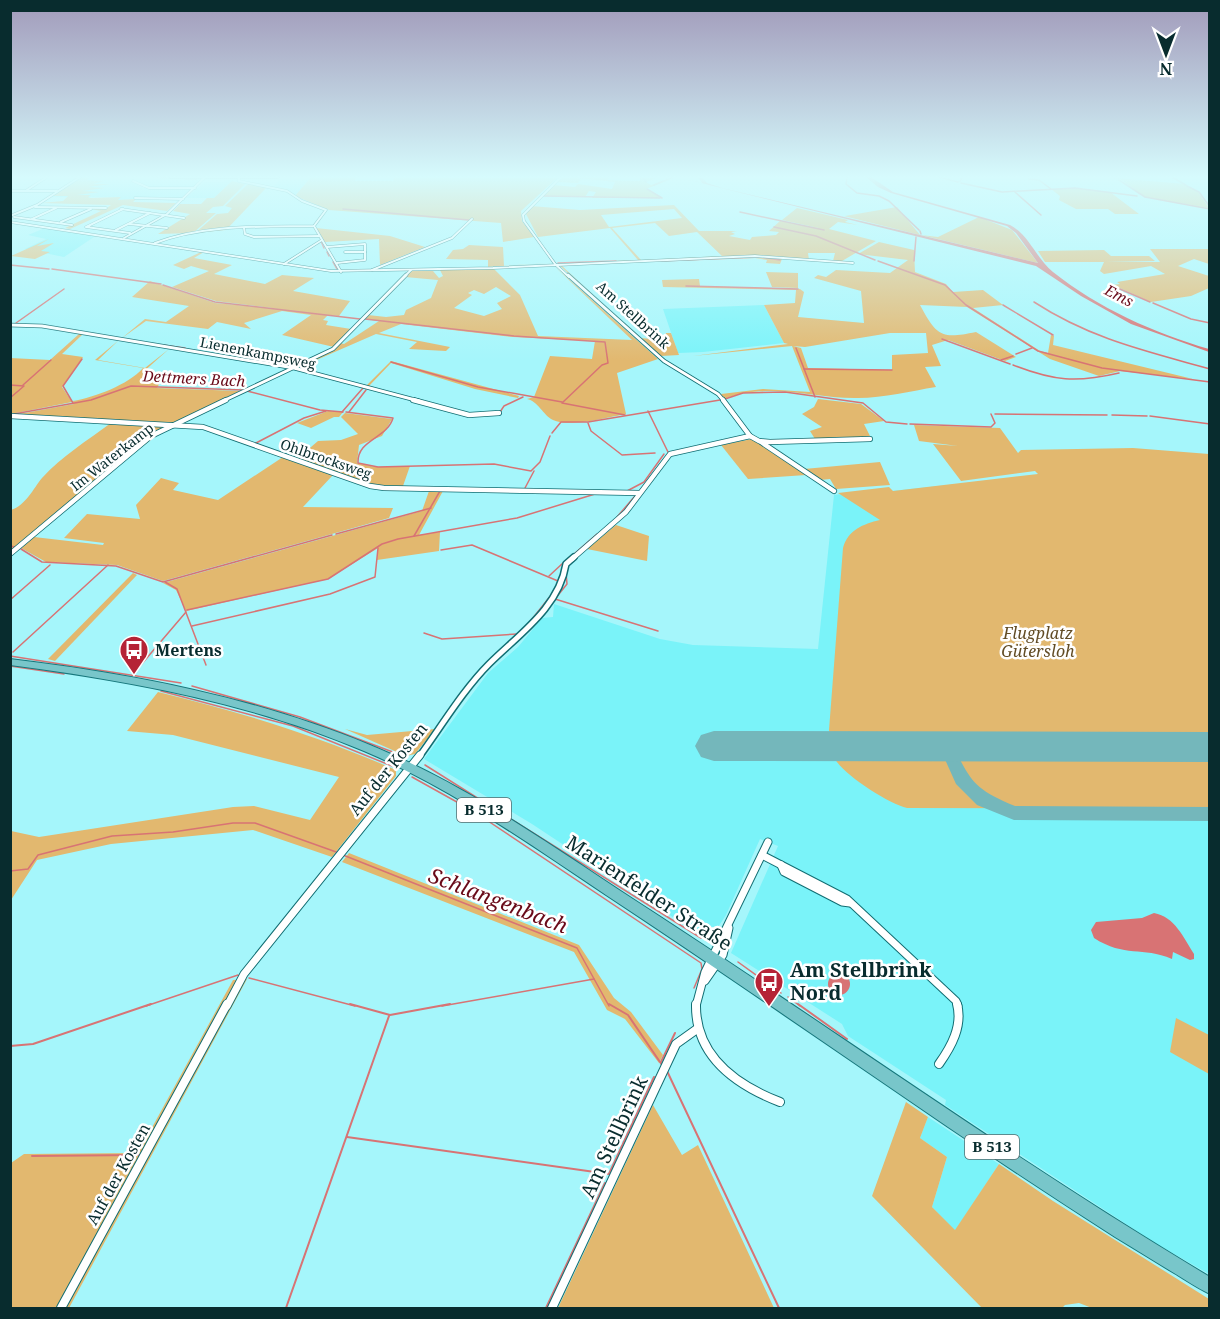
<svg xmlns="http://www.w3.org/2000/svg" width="1220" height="1319" viewBox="0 0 1220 1319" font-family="'Noto Serif',serif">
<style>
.built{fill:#7af3f9}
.green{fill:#e2b86f;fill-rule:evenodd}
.water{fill:#d87374}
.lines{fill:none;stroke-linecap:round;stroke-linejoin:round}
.stream-far1{stroke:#d87374;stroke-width:1.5}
.stream{stroke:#d87374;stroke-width:2}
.taxiway{fill:#74b7bb;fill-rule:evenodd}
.runway{fill:#74b7bb;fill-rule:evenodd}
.street-far5-casing{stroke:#116d72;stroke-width:3}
.street-far4-casing{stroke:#116d72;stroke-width:4.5}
.street-far3-casing{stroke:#116d72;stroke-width:6}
.street-far2-casing{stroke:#116d72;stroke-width:8}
.street-far1-casing{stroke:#116d72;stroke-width:9}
.street-casing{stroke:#116d72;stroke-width:10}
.secondary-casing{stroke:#116d72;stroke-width:2}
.primary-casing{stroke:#16777c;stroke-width:2}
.street-far5{stroke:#fff;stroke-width:2}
.street-far4{stroke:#fff;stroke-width:3}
.street-far3{stroke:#fff;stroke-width:4.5}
.street-far2{stroke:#fff;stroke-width:5}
.street-far1{stroke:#fff;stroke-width:7}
.street{stroke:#fff;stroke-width:8}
.secondary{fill:#fff;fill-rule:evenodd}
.primary{fill:#78c6ca;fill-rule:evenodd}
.labels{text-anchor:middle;stroke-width:5;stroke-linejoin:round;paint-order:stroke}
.far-street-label{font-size:14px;fill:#082c2e;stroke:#fff}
.far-water-label{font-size:15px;font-style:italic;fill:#690a19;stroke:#fff}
.shield{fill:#fff;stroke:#526b6d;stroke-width:1.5}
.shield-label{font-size:15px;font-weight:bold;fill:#082c2e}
.park-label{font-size:16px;font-style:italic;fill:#624c25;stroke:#fff}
.poi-label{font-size:16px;font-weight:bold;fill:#082c2e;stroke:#fff;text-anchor:start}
.street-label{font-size:16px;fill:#082c2e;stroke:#fff}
.near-street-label{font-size:20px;fill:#082c2e;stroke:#fff}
.near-poi-label{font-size:20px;font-weight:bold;fill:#082c2e;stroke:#fff;text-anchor:start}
.near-water-label{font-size:21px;font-style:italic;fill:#690a19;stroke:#fff}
</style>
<rect width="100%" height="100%" fill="#a5f6fb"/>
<!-- built -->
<g class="built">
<polygon points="82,177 138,177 131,182 144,188 190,190 181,198 117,200 120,197 51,197"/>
<polygon points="146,177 198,179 198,182 194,187 149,187 136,181"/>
<polygon points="311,177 295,196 273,187 281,179"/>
<polygon points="228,179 234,179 214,198 186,198 205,182 224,182"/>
<polygon points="45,228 97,235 64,257 25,249 46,239 28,235"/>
<polygon points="764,305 784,343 703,352 678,353 663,309"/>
<polygon points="1107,454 1209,459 1209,1274 1155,1243 945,1105 946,1100 848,1036 842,1024 731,953 778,846 760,839 726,915 709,941 532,824 424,759 488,673 518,647 542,618 553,617 554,604 660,639 693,645 818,649 834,495 888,488 892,491 1042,475"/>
<polygon points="928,1117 999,1164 955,1231 932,1207 947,1157 920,1138"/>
</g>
<!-- green -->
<g class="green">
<polygon points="82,177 91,177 87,180 104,181 93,184 110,184 88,187 105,188 82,191 99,192 77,195 91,195 88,197 91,198 121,197 118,200 136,199 133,202 176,203 167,211 123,205 70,229 65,228 101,211 91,209 107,208 111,205 41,203 63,201 68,196 53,196"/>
<polygon points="311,177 356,177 355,181 393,181 394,177 557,178 521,211 522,221 534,237 503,242 501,223 329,210 295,196"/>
<polygon points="564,177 610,177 607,180 640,181 640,177 656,178 646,182 651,185 674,178 646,189 661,198 592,198 596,192 589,191 585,197 543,196 553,185 575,187 578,184 612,189 615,182 578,178 581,179 578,183 558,182 562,178 575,178"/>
<polygon points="1104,177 1185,184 1198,192 1209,208 1145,197 1120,179"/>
<polygon points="232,181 245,184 223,206 213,207 206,213 216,213 193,233 158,234 190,214 173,211 180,204 201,204 207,198 214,198"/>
<polygon points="248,184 267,187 226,230 195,233 217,214 228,213 232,208 225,206"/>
<polygon points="1075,188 1110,192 1139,214 1115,214 1108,209 1076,209 1059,200 1060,196 1051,189"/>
<path d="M674,205l25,26h38l-6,1 4,2 -6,2 21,4 2,-3 24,-2 3,-3 -10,-1 11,-10 43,8 -41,-9 15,-12 51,12 -3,2 13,3 -20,-3 -9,7 47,12 -34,20h-9l2,-8h-27l1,7 -53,-3 26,2 -2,5 -14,-1 1,-3 -12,-2 -194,7 43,40 -45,-40 103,-5 -105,3 81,-3 -28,-32 -72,9 -12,-23 5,-8 49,4zM674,209l8,9 -73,9 -8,-12zM655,223l14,13 28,-4 25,24 -81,4 -29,-32z"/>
<polygon points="897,207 920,235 844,216 845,216"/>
<polygon points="979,217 1012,230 1038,263 921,235 938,237"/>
<polygon points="316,228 390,236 425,247 380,265 379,239 325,242"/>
<polygon points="49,239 37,246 54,243 41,251 50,252 35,259 11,256"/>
<path d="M879,242l35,8 1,22 31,12 7,8 30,-2 20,15 -30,3 67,43 8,2 3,-18 3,1 -1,9 140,34 -73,-8 -21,5 -49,-17 -83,-52 -47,-2c17,32 22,34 56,27l40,25 -11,4 -57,-21 -16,5 9,21 -16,1 11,20c-25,4 -52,11 -78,11 -44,1 -88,-17 -134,1l-3,-5 42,-5 47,3 -18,-46 -99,10 95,-12 -4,-1 -20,-38 31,-2 1,-13 -133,-3 -1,-7 37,-1 1,7 100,3 4,3 -6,25 66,6 -3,-32 -47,-13 4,-3 8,2 10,-7 54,3 18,-13 -50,-6zM890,333h36l2,20 -36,2v15l-84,-2 -7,-20 -8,-2 12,1z"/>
<polygon points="469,245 503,247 504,266 552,263 467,268 488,267 488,260 446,259 453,250 463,249"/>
<polygon points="1150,249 1209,249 1209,264 1194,259 1178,266 1209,276 1209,288 1191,296 1151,302 1113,285 1120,284 1117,282 1165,274 1151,266 1104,274 1100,271 1104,262 1045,262 1038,251 1104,250 1111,256 1149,256 1155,261 1106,262 1160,262"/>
<polygon points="201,252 204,252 194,258 232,265 214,274 265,284 282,275 314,278 293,291 350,301 339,316 328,315 323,320 328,321 326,325 351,329 334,347 282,335 311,315 282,311 244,323 251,329 217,322 208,329 146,321 122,338 145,319 166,322 189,306 132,297 150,281 215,303 280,309 216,301 172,287 209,271 191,266 184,269 173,265"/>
<path d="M553,265l105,94 -41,14 9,41c-18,3 -56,14 -73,6 -10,-5 -15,-19 -26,-21l7,-2 16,-41 42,3 3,-18 -82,-4 -112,-13 -22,9 71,14 -4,4 -37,-2 8,-7 -41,-8 -78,34 37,-19 5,-6 4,1 35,-23 -15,-2 4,-4 18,2 18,-2 2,-5 25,-12 7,-18 -33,-3 7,-6h21l6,7 4,-2 -3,-6 54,-1 26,26 18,41 94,4zM496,287l15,9 -14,7 5,6 -18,7 -30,-8 18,-13 -4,-2 6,-3 10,4z"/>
<polygon points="766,272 798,273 798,288 772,287"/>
<polygon points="666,333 671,333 679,355 661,356 640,338 664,340"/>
<polygon points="79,334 83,334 62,354 83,357 62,387 72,402 11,414 10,358 50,360"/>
<path d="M119,340l-21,20 47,8 24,-19 -27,24 20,6 -5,9 83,3 -67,33 -159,-9 60,-11 -1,-3c22,-4 55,-16 70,-33l-48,-8z"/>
<polygon points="391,361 519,396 518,398 475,389 391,363 369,386 366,386"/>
<polygon points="818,399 861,404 884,421 864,424 871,438 815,439 810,431 822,427 802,414 814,407"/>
<polygon points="328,411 343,412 339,417 334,417 311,428 297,423"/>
<polygon points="345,413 392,419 382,436 359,445 357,463 375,467 410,466 403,486 372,485 297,459 318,441 341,440 358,434 341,417"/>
<path d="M111,423l56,4 -156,124v-41c15,-5 22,-21 31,-32 20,-22 46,-38 69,-55z"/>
<path d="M914,425l86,3 18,25 3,-3 112,-2 76,6v355l-302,-1c-18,-4 -63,-33 -72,-49 -4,-9 -5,-19 -6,-29l14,-182c5,-18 20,-24 37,-28l-42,-27 51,-6 4,4 145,-17 -3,-3 -74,10 -28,-37 25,2 -39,-5z"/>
<polygon points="752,439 806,475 748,479 721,445"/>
<polygon points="283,457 333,475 303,507 393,508 389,518 163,581 117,565 46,562 21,548 34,537 103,545 104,543 64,538 87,514 140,519 136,505 161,478 179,483 173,490 218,500"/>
<polygon points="880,462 890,485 836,489 830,479 820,480 804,469"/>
<polygon points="429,491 443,491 419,535 440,532 439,551 377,560 378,548 328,579 186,611 176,590 163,583 422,511"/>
<polygon points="616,525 649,536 647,561 587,549"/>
<polygon points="133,573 137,575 55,661 48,659"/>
<path d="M158,692c83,20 160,44 238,78v6l-64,81 -79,-27 -142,14 -74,16 -26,40v-69l28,6 194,-30 21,-1 56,14 29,-43 -166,-42 -46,-4z"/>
<polygon points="345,729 367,735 435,729 415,754 406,756"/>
<polygon points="349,853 579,945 614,998 631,1012 663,1055 659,1063 625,1019 607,1010 574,952 342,862"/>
<polygon points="247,979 69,1308 11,1308 11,1163 24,1154 138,1153 233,980"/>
<polygon points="1176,1018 1209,1035 1209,1074 1170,1052"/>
<polygon points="906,1102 928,1117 920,1138 947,1157 932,1207 955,1230 999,1164 1053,1201 1209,1299 1209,1308 1092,1308 1079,1303 1065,1305 1062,1308 982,1308 872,1196"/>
<polygon points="653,1105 682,1155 698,1145 774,1308 558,1308"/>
</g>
<!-- water -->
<g class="water">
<path d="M677,177l25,6 -4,-6h3l6,6 15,5 316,75 -22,-30 -9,-7 -116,-33 -13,-6 -12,-10h5l22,15 117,33c19,10 26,33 43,47 45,36 101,61 156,77v3l-78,-28 -50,-28 -45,-30z"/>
<path d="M1154,913c21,4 29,24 40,41v5l-4,1 -17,-8 -1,7c-30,-13 -47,-1 -78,-21l-3,-8 5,-8 46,-4z"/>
<circle cx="839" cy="984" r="11"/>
</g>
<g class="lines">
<!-- stream-far1 -->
<g class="stream-far1">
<polyline points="156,177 171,178"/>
<polyline points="643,177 646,182"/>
<polyline points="847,177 846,184 857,193 879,196 889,201 919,230"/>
<polyline points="939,177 958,182"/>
<polyline points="1172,177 1186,185"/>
<polyline points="176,178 196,179"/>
<polyline points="1029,179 1039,180 1051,189"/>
<polyline points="1119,180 1145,197 1210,209"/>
<polyline points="960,181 963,177"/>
<polyline points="961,183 1002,192 1075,188 1137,196"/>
<polyline points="654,185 673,177"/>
<polyline points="1187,186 1199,192 1210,207"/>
<polyline points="647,189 662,198"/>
<polyline points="1015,192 1041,215"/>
<polyline points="543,196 660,198"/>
<polyline points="343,209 469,220"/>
<polyline points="740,212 824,230"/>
<polyline points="774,227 816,236 875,260"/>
<polyline points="920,231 921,234"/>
<polyline points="321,241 324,248"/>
<polyline points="327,252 329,256"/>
<polyline points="661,261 761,257 780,260"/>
<polyline points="878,261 945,285 966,305 1038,351 1102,368 1210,382"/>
<polyline points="914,261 916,237"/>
<polyline points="333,262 337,269"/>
<polyline points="558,263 616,261"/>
<polyline points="10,265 49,269"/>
<polyline points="52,269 161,284"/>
<polyline points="163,285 215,302 360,319"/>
<polyline points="686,286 798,289"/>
<polyline points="1113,286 1150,302"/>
<path d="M1034,302c57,37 112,49 176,67"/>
<polyline points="1153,303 1191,319 1210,323"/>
<polyline points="1003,305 1053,335"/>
<polyline points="365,319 514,336 605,342 608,363 602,365 562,403 625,415"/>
<polyline points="16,323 64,289"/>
<polyline points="942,339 1010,364"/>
<polyline points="163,345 185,348"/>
<polyline points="796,348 815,397"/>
<polyline points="1016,354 1032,348"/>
<polyline points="1001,360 1013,356"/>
<polyline points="391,362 478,387 562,402"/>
<path d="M1013,365c41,16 63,18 106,8"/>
<polyline points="804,369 892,370"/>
<polyline points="10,385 24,386 10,398"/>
<polyline points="23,385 51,360"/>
<polyline points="247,391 320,410 343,412"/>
<polyline points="725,399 743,393 785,392 863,403 886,422 907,424"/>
<polyline points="73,403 63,386 82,359"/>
<polyline points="648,411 668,452"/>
<polyline points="342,412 363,388"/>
<path d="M346,412l47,6c-6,21 -36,21 -35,45l20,4 116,-3 37,7 9,-9 10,-26"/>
<polyline points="349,412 366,390"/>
<polyline points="500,412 504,406 523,397"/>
<polyline points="14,414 91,400 131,386 243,390"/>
<polyline points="995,414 1107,415"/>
<polyline points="1112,415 1147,416"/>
<polyline points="1150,416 1210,424"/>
<polyline points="588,423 591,431 622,455 655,453"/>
<polyline points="910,424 991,427 995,423 991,414"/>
<polyline points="552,433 561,422 588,422 720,400"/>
<polyline points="256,443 304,418 326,411"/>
<polyline points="525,488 534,471"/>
<polyline points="627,491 644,482 664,454"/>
<polyline points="617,517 635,496"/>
<polyline points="336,534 431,508"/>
<polyline points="414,536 440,491"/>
<polyline points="10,546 15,547"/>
<polyline points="21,549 42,562 116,566 163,582 332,535"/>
<polyline points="441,550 472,545 558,581"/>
<polyline points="574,554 597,534"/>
<polyline points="566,573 567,584 555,599 658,631"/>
<polyline points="549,576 563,563"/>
<polyline points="165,582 177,589 206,665"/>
<polyline points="10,600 50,565"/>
<polyline points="187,610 328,579 382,544 398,539 517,518 595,494"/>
<polyline points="529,623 552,594"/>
<polyline points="192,626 330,594 375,577 378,548"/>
<polyline points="424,633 442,639 517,634"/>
<polyline points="13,652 108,565"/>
<polyline points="10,656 181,683"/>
<polyline points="10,666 64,674"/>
<polyline points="134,673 186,612"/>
<polyline points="192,686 300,717 406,757"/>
<polyline points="161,691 293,726 397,768"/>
<polyline points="425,765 701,938"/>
<polyline points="412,777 473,811 701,963 702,969 694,988"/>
<polyline points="343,855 577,948 609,1006"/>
<polyline points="10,871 28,869 38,855 112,836 173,832 233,823 255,823 339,853"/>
<polyline points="738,962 781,993"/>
<polyline points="249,978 355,1006"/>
<polyline points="788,997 800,1006"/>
<polyline points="146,1006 238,975"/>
<polyline points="442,1006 594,979"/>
</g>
<!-- stream -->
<g class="stream">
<polyline points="350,1004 390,1015 450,1004"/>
<polyline points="609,1004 628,1015 662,1065"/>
<polyline points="798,1004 847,1039"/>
<polyline points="10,1046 33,1044 151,1004"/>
<polyline points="661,1062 675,1033"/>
<polyline points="667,1071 779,1308"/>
<polyline points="347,1137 609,1174 654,1077"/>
<polyline points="32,1156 139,1155"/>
<polyline points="286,1308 389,1016"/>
<polyline points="546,1308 605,1183"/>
</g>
<!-- taxiway -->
<path class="taxiway" d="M946,740l5,2c20,39 21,46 64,64l195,1v14l-196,-1 -37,-15 -21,-21 -17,-38 2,-4z"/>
<!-- runway -->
<polygon class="runway" points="714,731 1210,732 1210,762 714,761 701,757 695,746 701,735"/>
<!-- street-far5 casing -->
<g class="street-far5-casing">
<g id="street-far5">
<polyline points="561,177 523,215 524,221 555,264 569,277"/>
<polyline points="133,181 149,188 195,188"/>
<polyline points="27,190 47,177"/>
<polyline points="10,191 57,191"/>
<polyline points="135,198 183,199"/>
<polyline points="35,207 106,208"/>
<polyline points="121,209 184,218"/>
<polyline points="123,209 86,227 130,233"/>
<polyline points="10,216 37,205 80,177"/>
<polyline points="14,217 72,225"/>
<polyline points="32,219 56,208"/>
<polyline points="10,222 331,271 493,268 755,256 853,263"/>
<polyline points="61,222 91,209"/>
<polyline points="129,224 167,228"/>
<polyline points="314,226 341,272"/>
<polyline points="244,228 245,234 254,237 319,236"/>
<polyline points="116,230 150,213"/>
<polyline points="124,238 167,214 204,178"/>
<path d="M155,243c50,-19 106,-16 159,-17l12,-16 -24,-9 -15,-10 -48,-10v-3"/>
<polyline points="327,247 365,244 365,260 337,263"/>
<polyline points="345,252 365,252"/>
<polyline points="284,264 322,240"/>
<polyline points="372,270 452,238 472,219"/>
<polyline points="404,277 411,270"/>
</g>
</g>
<!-- street-far4 casing -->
<g class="street-far4-casing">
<g id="street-far4">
<polyline points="568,275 664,361 718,394 724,401"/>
<polyline points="10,325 42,326 294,368 419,401"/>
<polyline points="223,401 333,349 406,275"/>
</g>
</g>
<!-- street-far3 casing -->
<g class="street-far3-casing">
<g id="street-far3">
<polyline points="413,400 469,415 499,413"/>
<polyline points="723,400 750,436"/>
<polyline points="10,416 203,427 370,486 384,488 639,493"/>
<polyline points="761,442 834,491"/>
<polyline points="10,554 151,436 226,400"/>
<polyline points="572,559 626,512 670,454 750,436 759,441 770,442 870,439"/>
</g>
</g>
<!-- street-far2 casing -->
<g class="street-far2-casing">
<path id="street-far2" d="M419,757c22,-30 44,-67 70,-93 29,-29 70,-56 77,-100l8,-7"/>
</g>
<!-- street-far1 casing -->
<g class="street-far1-casing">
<g id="street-far1">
<polyline points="762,855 847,899 956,1001 958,1006"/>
<polyline points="781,865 784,872 842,902 850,903"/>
<polyline points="705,981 723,955 729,928"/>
<polyline points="227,1006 244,974 420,755"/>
<polyline points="696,1006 705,972 768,842"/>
</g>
</g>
<!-- street casing -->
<g class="street-casing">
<g id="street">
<path d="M696,1004c-1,52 40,81 84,98"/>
<path d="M939,1064c12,-17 24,-38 18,-60"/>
<polyline points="61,1308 227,1004"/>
<polyline points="552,1308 676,1044 697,1029"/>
</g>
</g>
<!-- secondary casing -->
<g class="secondary-casing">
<polygon id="secondary" points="169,177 279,177 277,178 171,178"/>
</g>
<!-- primary casing -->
<g class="primary-casing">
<path id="primary" d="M10,659c124,15 244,38 360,86 101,41 191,108 283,167 186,121 366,251 557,365v17c-13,-6 -24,-14 -36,-21 -20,-12 -39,-24 -59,-36 -56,-36 -112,-73 -167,-110 -114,-78 -227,-156 -342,-232 -78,-52 -155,-107 -242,-144 -113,-48 -233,-70 -354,-86z"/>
</g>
<!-- street-far5 -->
<use href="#street-far5" class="street-far5"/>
<!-- street-far4 -->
<use href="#street-far4" class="street-far4"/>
<!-- street-far3 -->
<use href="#street-far3" class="street-far3"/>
<!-- street-far2 -->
<use href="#street-far2" class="street-far2"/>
<!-- street-far1 -->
<use href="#street-far1" class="street-far1"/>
<!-- street -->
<use href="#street" class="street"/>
<!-- secondary -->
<use href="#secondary" class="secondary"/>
<!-- primary -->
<use href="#primary" class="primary"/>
</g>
<!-- sky -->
<linearGradient id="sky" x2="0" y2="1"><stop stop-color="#a19aba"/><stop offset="0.49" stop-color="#d6fbfd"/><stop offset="1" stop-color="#d6fbfd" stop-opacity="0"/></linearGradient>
<rect width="1220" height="361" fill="url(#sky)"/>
<!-- icons -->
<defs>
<g id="bus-pin" transform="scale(1.5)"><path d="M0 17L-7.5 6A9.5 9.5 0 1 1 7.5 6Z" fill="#b52336" stroke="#fff"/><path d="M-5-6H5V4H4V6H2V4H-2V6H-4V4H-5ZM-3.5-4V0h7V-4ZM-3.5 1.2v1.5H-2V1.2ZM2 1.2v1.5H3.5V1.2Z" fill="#fff"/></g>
</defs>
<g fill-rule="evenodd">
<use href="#bus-pin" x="134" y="650"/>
<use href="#bus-pin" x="769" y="982"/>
</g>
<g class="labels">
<!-- far-street labels -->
<g class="far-street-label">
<text transform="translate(633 315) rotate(42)" y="5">Am Stellbrink</text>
<text transform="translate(258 353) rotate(11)" y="5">Lienenkampsweg</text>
<text transform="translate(112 457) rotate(-38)" y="5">Im Waterkamp</text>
<text transform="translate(326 459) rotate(19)" y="5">Ohlbrocksweg</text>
</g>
<!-- far-water labels -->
<g class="far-water-label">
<text transform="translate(1119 296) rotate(27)" y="5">Ems</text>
<text transform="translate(194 379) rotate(3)" y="5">Dettmers Bach</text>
</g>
<!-- shield labels -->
<g class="shield">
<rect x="457" y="798" width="54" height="24" rx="4.5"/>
<rect x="965" y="1135" width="54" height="24" rx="4.5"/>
</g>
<g class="shield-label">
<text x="484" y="815">B 513</text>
<text x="992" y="1152">B 513</text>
</g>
<!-- park labels -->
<g class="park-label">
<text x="1038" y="639">Flugplatz<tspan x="1038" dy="18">Gütersloh</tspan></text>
</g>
<!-- poi labels -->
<g class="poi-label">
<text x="155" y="656">Mertens</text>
</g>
<!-- street labels -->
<g class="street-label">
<text transform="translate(388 769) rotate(-51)" y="6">Auf der Kosten</text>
<text transform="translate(118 1174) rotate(-61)" y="6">Auf der Kosten</text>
</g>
<!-- near-street labels -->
<g class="near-street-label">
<text transform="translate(649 893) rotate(33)" y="7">Marienfelder Straße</text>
<text transform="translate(614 1137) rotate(-65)" y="7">Am Stellbrink</text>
</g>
<!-- near-poi labels -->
<g class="near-poi-label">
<text x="790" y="977">Am Stellbrink<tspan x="790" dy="23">Nord</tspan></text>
</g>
<!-- near-water labels -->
<g class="near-water-label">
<text transform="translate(498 901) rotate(21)" y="7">Schlangenbach</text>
</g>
</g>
<!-- border -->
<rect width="1220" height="1319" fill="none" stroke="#082c2e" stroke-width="24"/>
<!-- north arrow -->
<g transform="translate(1166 54) rotate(180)" stroke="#ffffff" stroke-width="4.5" paint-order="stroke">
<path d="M0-4.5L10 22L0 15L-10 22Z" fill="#082c2e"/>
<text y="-9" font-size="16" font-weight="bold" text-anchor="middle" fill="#082c2e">N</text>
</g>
</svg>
